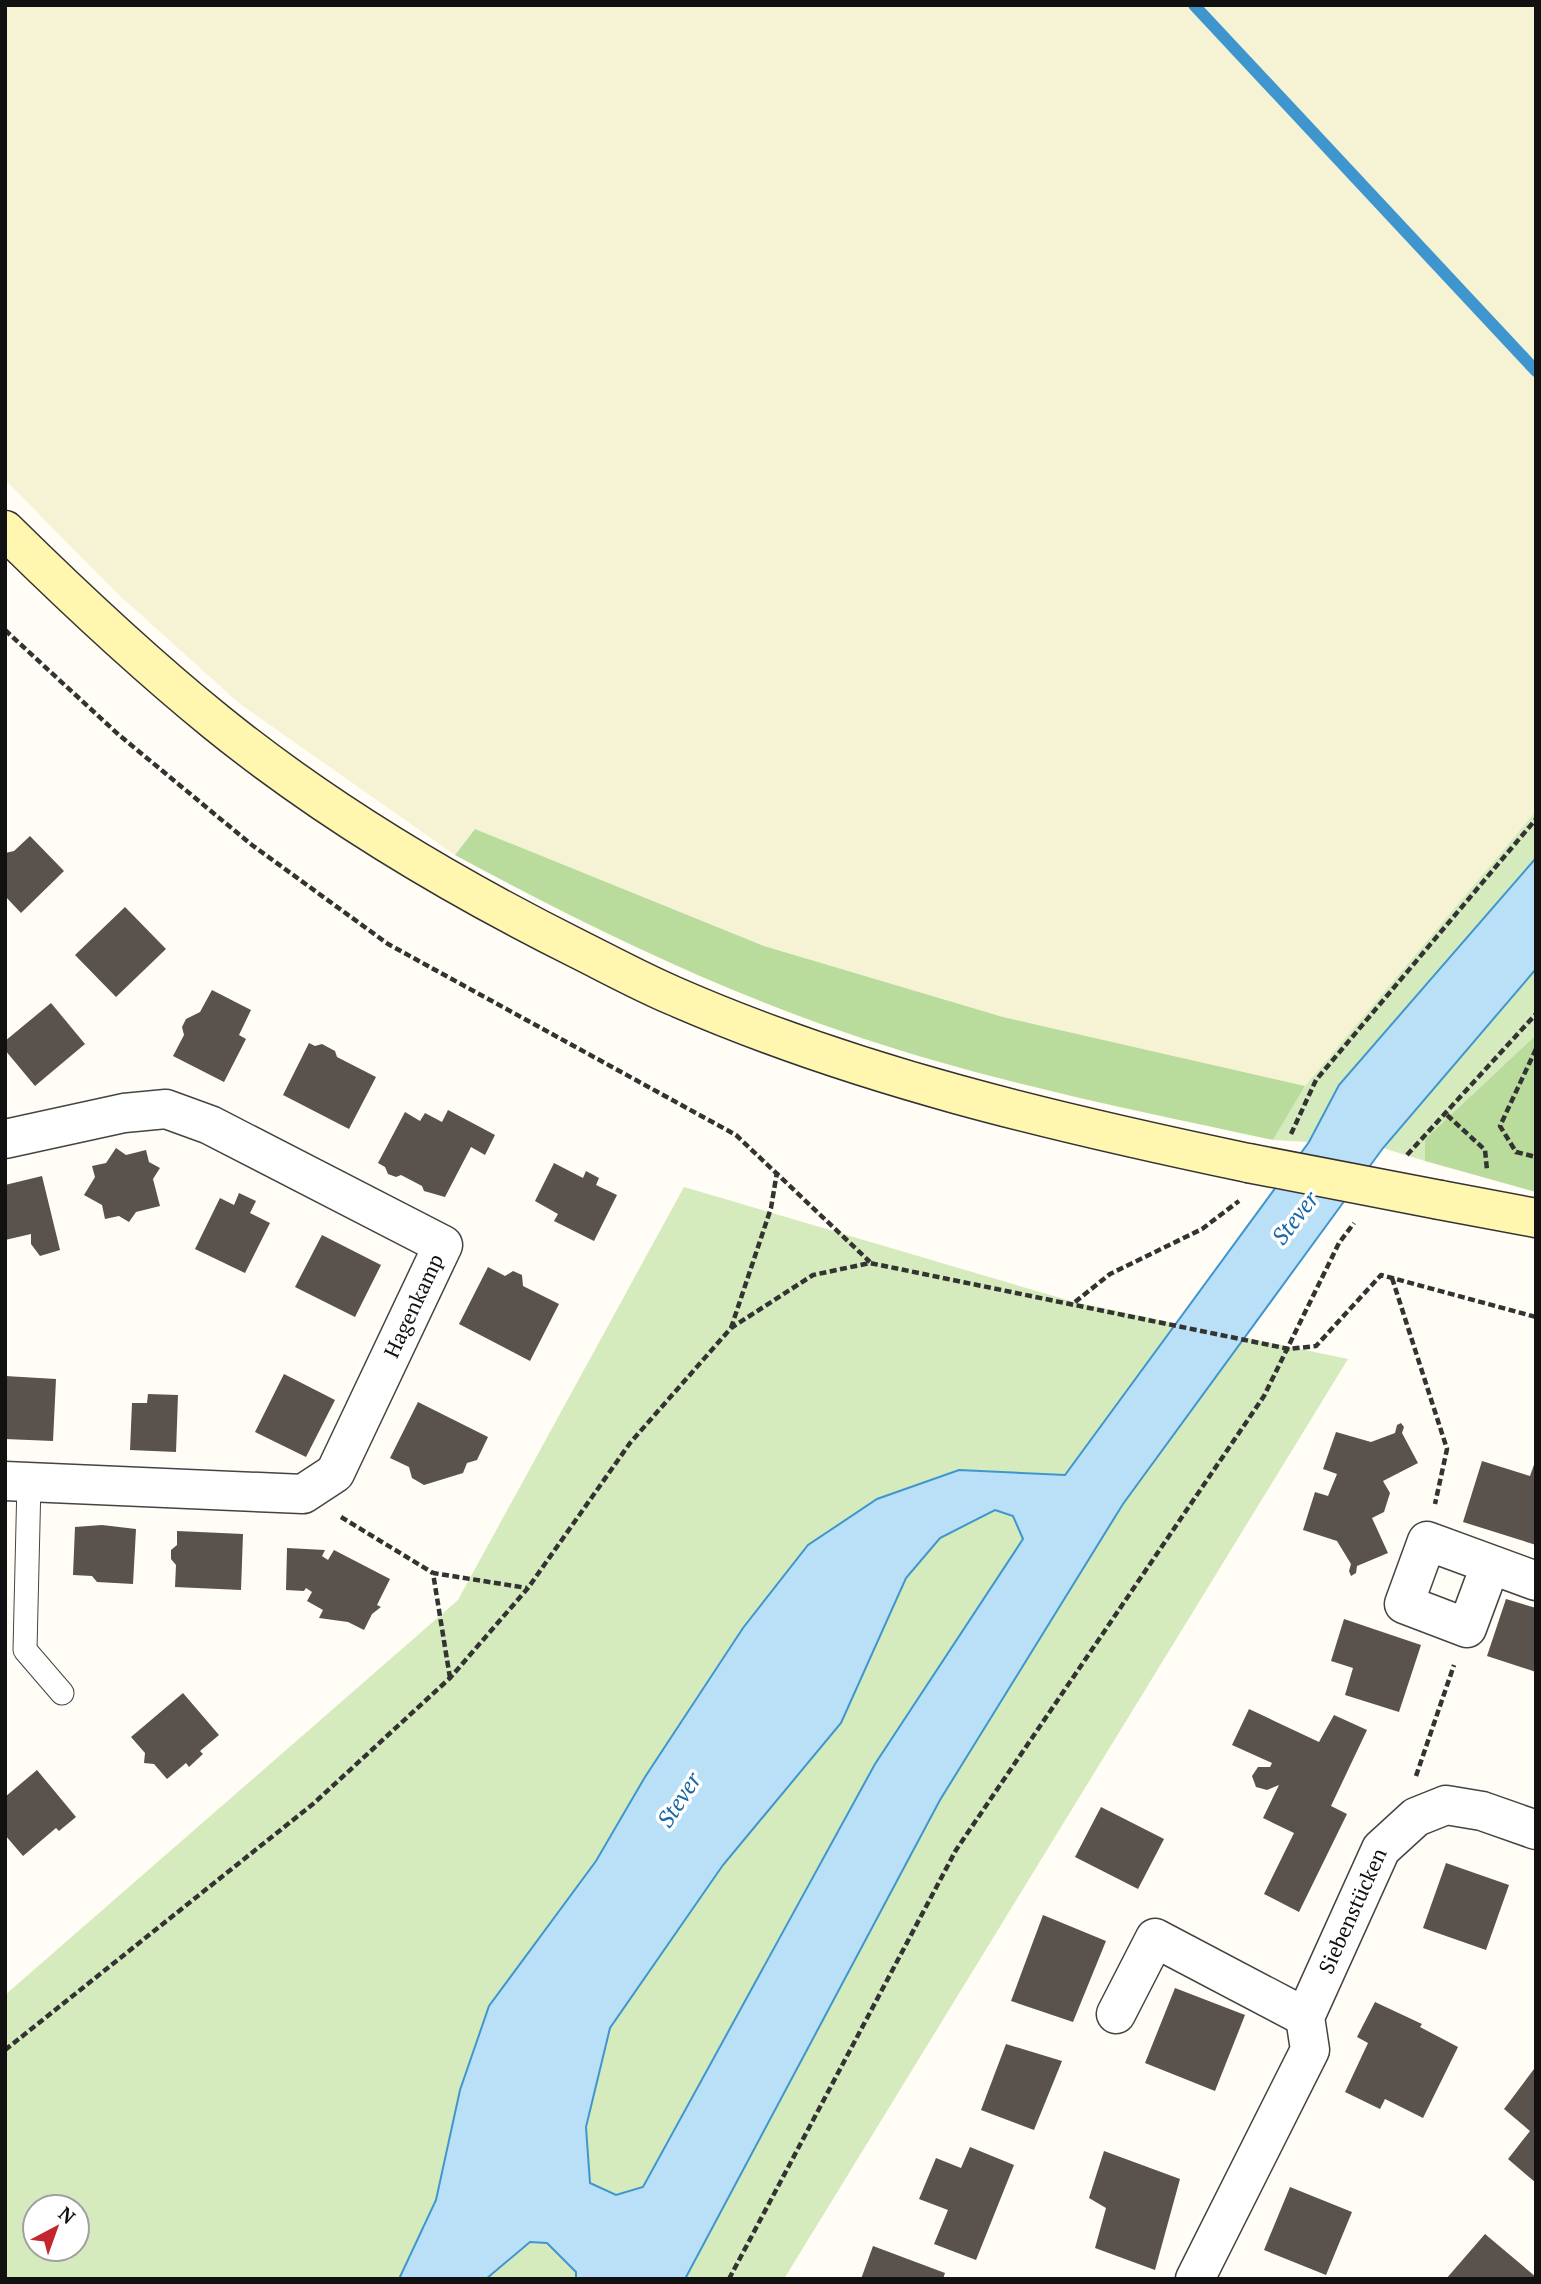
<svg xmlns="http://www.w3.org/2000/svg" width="1541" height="2284" viewBox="0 0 1541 2284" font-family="'PT Serif',serif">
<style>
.farmland{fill:#f6f3d4}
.green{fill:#d5ebbd;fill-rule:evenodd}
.forest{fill:#b9dc9c}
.water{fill:#b9e0f7;stroke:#3f96cf;stroke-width:2;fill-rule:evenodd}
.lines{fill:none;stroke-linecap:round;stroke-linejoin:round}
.stream{stroke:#3f96cf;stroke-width:12}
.building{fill:#5a524d}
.lane-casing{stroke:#444;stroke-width:25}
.street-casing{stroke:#444;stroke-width:41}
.secondary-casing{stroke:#333;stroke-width:41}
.path{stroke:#333;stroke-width:4.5;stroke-dasharray:7 3.5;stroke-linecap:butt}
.lane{stroke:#fff;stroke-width:23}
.street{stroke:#fff;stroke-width:38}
.secondary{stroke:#fff6b0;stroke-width:38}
.secondary-bridge-casing{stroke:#333;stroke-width:41;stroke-linecap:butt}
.secondary-bridge{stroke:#fff6b0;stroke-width:38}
.labels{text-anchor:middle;stroke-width:7;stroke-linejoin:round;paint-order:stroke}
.street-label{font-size:21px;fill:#111;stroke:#fff}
.water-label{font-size:23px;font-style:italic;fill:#1768a6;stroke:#fff}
</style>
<rect width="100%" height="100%" fill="#fffdf5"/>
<!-- farmland -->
<polygon class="farmland" points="5,5 1536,5 1536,811 1305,1086 1003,1017 764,946 475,829 455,855 240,704 119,595 5,480"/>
<!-- green -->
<g class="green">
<polygon points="1536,811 1536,858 1339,1085 1309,1142 1273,1140 1305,1086"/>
<polygon points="1536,969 1536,1035 1425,1139 1425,1161 1383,1148"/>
<path d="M684,1187l390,115 274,57 -564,920h-779v-284l453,-395zM35,2207h42v42h-42z"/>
</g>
<!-- forest -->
<g class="forest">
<path d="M475,829l289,117 239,71 302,69 -32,54c-145,-31 -291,-60 -432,-109 -134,-46 -262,-109 -386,-176z"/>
<polygon points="1536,1035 1536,1192 1425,1161 1425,1139"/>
</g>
<!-- water -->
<path class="water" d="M1536,858v111l-153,179 -260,356 -183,296 -255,479h-109v-7l-29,-29 -17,-1 -44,37h-87l37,-79 24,-110 29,-84 107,-145 49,-84 98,-149 65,-83 69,-46 82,-29 106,5 244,-333 30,-57zM995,1510l18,6 10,23 -148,225 -232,423 -27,8 -26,-12 -4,-56 24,-99 113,-163 118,-142 65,-145 34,-40z"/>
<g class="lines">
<!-- stream -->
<polyline class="stream" points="1194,5 1536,371"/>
</g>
<!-- building -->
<g class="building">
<polygon points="30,836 64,871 21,913 5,896 5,853 14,851"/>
<polygon points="125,907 166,949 116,997 75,955"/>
<polygon points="212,990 251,1010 239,1035 246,1039 224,1082 173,1056 184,1035 182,1027 186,1019 200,1012"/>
<polygon points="51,1003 85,1044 35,1086 5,1050 5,1041"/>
<polygon points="309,1043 315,1046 322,1044 335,1051 337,1057 376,1077 349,1129 283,1095"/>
<polygon points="448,1110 495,1135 485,1155 471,1147 445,1197 424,1191 422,1186 401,1175 396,1177 388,1174 385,1167 378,1163 405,1112 420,1121 425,1113 442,1122"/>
<polygon points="116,1148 126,1155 146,1150 149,1162 160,1168 153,1179 160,1206 136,1212 129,1222 119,1216 105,1219 102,1205 84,1195 95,1177 92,1166 106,1163"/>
<polygon points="554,1163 583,1178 586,1171 599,1178 596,1185 617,1195 594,1241 554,1221 558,1214 535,1201"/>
<polygon points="42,1176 60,1250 40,1256 31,1244 31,1234 5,1240 5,1185"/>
<polygon points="239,1193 256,1201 250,1213 270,1223 245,1273 195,1249 220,1198 234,1205"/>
<polygon points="322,1235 381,1265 355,1317 295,1287"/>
<polygon points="488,1267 505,1276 513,1271 522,1275 523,1286 559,1304 530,1361 459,1324"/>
<polygon points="284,1374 335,1400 306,1457 255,1432"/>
<polygon points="5,1376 56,1379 53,1441 5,1439"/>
<polygon points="148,1394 178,1395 176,1452 130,1450 132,1403 147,1403"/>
<polygon points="418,1402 488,1437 477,1460 467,1463 463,1473 424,1485 412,1478 409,1467 390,1458"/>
<polygon points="1401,1423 1404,1427 1402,1433 1418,1463 1383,1481 1390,1493 1384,1512 1372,1518 1388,1553 1357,1566 1356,1573 1351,1576 1349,1571 1351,1564 1337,1541 1303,1530 1315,1492 1328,1496 1337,1474 1323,1469 1336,1432 1371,1442 1395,1433 1397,1425"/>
<polygon points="1536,1459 1536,1545 1463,1522 1482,1461 1530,1476"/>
<polygon points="102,1525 136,1529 133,1584 97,1582 92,1576 73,1575 75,1527"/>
<polygon points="177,1531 243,1534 241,1590 175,1587 176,1565 171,1559 171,1550 177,1545"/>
<polygon points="287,1548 325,1550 322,1556 328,1560 334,1550 390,1579 377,1605 381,1607 372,1614 364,1630 348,1622 319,1618 323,1610 307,1601 312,1592 306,1588 304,1591 286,1590"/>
<polygon points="1506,1599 1536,1608 1536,1672 1487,1656"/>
<polygon points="1344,1619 1421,1645 1399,1712 1345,1695 1353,1668 1331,1661"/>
<polygon points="183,1693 219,1735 200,1751 203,1754 189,1767 186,1763 167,1779 154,1764 144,1763 145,1753 131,1737"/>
<polygon points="1249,1709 1319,1742 1334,1715 1367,1730 1331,1806 1347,1814 1299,1912 1264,1894 1294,1833 1263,1818 1279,1785 1267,1790 1256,1787 1252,1776 1258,1767 1270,1767 1272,1763 1232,1745"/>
<polygon points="37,1770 76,1817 59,1831 56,1828 23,1856 5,1835 5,1797"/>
<polygon points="1101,1807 1164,1839 1138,1889 1075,1857"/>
<polygon points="1446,1863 1509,1885 1486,1950 1423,1928"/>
<polygon points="1043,1915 1106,1941 1073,2022 1011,2001"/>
<polygon points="1175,1988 1245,2015 1215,2091 1145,2063"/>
<polygon points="1375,2002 1422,2024 1420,2027 1458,2047 1423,2118 1385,2099 1380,2109 1345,2092 1368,2043 1357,2037"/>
<polygon points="1006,2044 1062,2061 1034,2130 981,2110"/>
<polygon points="1534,2069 1536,2071 1536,2183 1508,2159 1530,2131 1504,2109"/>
<polygon points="970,2147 1014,2165 976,2260 934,2244 948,2210 919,2199 936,2158 961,2168"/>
<polygon points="1104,2151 1180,2179 1155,2270 1095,2248 1106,2208 1089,2198"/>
<polygon points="1290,2187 1352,2212 1326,2275 1264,2250"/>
<polygon points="1485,2234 1536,2277 1535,2279 1446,2279"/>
<polygon points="873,2246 945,2273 943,2279 861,2279"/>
</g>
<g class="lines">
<!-- lane casing -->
<g class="lane-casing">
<polyline id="lane" points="29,1482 25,1650 62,1693"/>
</g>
<!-- street casing -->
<g class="street-casing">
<g id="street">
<polyline points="5,1139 124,1113 166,1109 210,1125 443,1245 335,1473 303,1494 5,1481"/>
<polyline points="1490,1566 1467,1628 1404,1604 1427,1541 1536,1581"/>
<polyline points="1116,2014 1155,1938 1305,2017"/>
<path id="s1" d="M1195,2279l115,-229 -5,-33 76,-168 35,-32 30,-12 36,6 54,19"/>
</g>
</g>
<!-- secondary casing -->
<g class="secondary-casing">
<g id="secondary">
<path d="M5,530c68,67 137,132 211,192 111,90 234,163 362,227 32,16 63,33 96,47 183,80 379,126 574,167"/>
<polyline points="1440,1200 1536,1218"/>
</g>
</g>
<!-- path -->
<g class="path">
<polyline points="5,630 119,735 252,845 388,944 736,1135 870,1262"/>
<polyline points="1536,1049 1500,1126 1516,1152 1536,1157"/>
<polyline points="1447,1115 1485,1150 1487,1170"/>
<polyline points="1291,1134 1316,1080 1536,819"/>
<polyline points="1407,1155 1536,1014"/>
<polyline points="1392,1278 1447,1449 1435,1504"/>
<polyline points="1075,1302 1110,1274 1202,1229 1239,1201"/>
<polyline points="731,1328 771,1208 777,1172"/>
<polyline points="341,1517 433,1573"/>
<polyline points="450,1678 433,1573 527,1588"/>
<polyline points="1416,1776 1454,1665"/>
<polyline points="5,2050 313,1804 450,1678 528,1588 630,1443 731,1328 813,1275 870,1263 1289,1349 1316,1346 1381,1275 1536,1317"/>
<polyline points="729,2279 956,1850 1264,1396 1339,1243 1354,1223"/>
</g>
<!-- lane -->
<use href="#lane" class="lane"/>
<!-- street -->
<use href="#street" class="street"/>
<!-- secondary -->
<use href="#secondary" class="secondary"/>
<!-- secondary-bridge casing -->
<g class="secondary-bridge-casing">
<polyline id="secondary-bridge" points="1248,1163 1440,1200"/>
</g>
<!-- secondary-bridge -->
<use href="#secondary-bridge" class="secondary-bridge"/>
</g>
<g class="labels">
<!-- street labels -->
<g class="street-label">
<text transform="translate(414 1306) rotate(-65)" y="7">Hagenkamp</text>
<text dy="7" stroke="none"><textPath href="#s1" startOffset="406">Siebenstücken</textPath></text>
</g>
<!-- water labels -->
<g class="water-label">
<text transform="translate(1295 1218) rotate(-52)" y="8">Stever</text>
<text transform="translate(679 1800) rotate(-57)" y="8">Stever</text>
</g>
</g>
<!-- border -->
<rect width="1541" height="2284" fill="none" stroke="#111111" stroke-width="14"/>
<!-- north arrow -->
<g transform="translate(56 2228) rotate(41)"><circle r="33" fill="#ffffff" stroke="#a0a0a0" stroke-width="2"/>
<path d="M0-5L12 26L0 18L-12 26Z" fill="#c4262e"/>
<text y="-10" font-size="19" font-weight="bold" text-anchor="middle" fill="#111111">N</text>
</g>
</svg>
